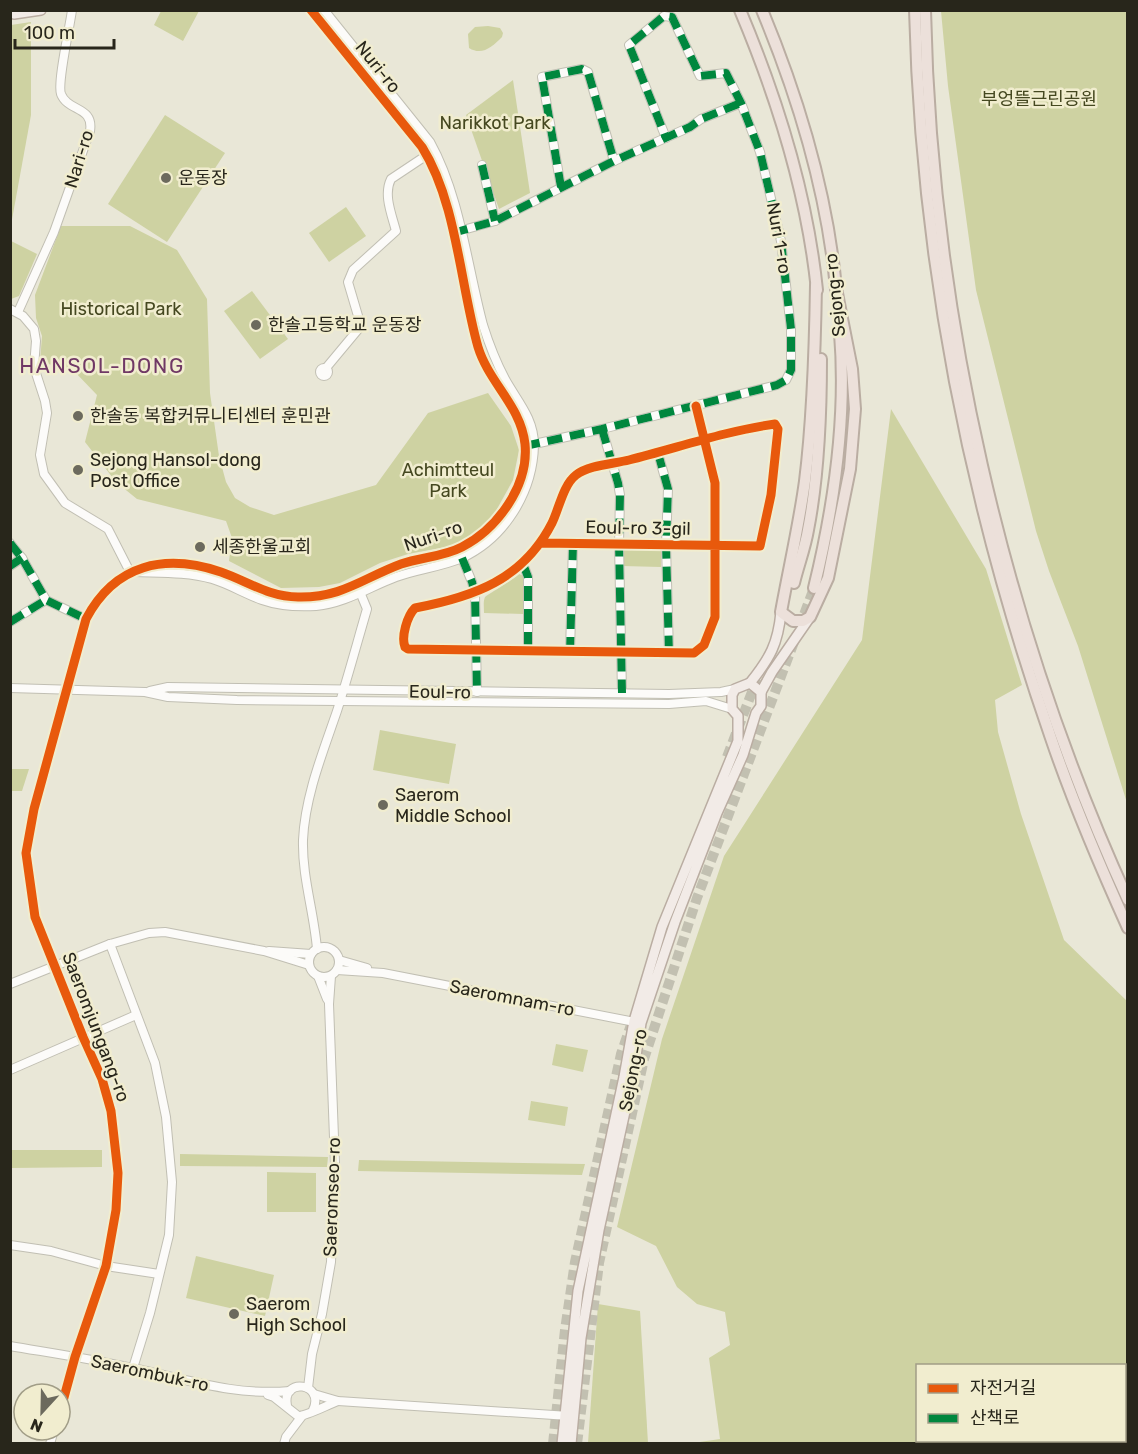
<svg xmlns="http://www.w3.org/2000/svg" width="1138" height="1454" viewBox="0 0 1138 1454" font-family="Rubik,'Noto Sans KR',sans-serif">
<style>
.green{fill:#ced2a2;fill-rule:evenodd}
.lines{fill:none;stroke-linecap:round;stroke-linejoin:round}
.highway-tunnel{stroke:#c2c0b1;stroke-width:10;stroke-dasharray:10 5;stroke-linecap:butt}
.minor-casing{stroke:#c1bfb3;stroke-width:10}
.major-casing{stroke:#baada2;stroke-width:12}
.highway-casing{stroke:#baada2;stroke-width:14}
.minor{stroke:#fcfbf9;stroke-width:8}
.major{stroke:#f2ebe7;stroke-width:9}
.highway{stroke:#ece0da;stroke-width:10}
.quiet{stroke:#00873e;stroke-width:8;stroke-dasharray:15 8;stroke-linecap:butt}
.cycleway-casing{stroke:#f1edcf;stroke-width:13}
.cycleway{stroke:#e8590c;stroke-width:9}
.poi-dot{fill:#6c6a5d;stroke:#f1edcf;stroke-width:2}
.labels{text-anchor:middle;stroke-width:5;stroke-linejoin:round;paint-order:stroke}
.street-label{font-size:18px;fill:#28261b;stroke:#f1edcf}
.park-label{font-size:18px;fill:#454820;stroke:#f1edcf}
.poi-label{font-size:18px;fill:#28261b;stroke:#f1edcf;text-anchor:start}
.quarter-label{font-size:21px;letter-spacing:1.5px;fill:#703865;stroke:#f1edcf}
</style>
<rect width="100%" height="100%" fill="#e9e7d7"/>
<!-- green -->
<g class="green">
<polygon points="161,11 161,10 199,11 183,41 154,25"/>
<polygon points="941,11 1127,11 1127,803 1078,646 1049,571 1036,531 976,290 948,86"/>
<polygon points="31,22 31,115 11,225 11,25"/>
<path d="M488,26l12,2 3,5 -1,4c-10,10 -20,19 -33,11l-1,-14 7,-7z"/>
<polygon points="513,80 530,193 499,209 466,115"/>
<polygon points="165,115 225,153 167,242 108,204"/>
<polygon points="346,207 366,236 329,262 309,233"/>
<polygon points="61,226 130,226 177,250 207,299 210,393 219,456 226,482 235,498 250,507 274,515 376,485 428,413 488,393 511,426 519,450 513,480 492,518 462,544 408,554 380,563 340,583 319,587 281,588 229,561 232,538 226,521 137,499 116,482 85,442 97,395 73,370 40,362 42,336 36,318 35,295"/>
<polygon points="11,241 37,254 19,296 11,299"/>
<polygon points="252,291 288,339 260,359 224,311"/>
<path d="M891,409l95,160 36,116 -27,15 3,32 23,82 43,126 63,61v442h-434l27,-4 -11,-81 21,-13 -5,-33 -28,-8 -20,-17 -21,-41 -39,-19 45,-188 62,-183 138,-216zM918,1366h206v74h-206z"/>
<polygon points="624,546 658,546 661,550 661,567 622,566 622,549"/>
<path d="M519,574l5,2 -1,38 -39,-1c0,-5 -1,-12 1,-16 2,-2 29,-18 34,-23z"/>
<polygon points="380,730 456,744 449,784 373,770"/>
<polygon points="10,769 29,769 22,791 11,791"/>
<polygon points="556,1044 588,1050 583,1072 552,1065"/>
<polygon points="531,1101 568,1107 565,1126 528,1120"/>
<polygon points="10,1150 102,1150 102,1167 11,1168"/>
<polygon points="180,1154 328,1157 327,1167 180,1166"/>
<polygon points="359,1160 585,1164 582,1175 358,1171"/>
<polygon points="267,1172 316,1173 316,1212 267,1212"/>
<polygon points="196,1256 274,1275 265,1316 186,1298"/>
<polygon points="598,1304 640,1311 648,1443 588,1443"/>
</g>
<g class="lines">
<!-- highway-tunnel -->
<g class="highway-tunnel">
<polyline points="799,628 814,588"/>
<polyline points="727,757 757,679"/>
<polyline points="553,1444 565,1330 575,1262 621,1054 631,1025"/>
<polyline points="577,1444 599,1263 644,1059 697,898 794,642"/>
</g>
<!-- minor casing -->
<g class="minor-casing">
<g id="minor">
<polyline points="482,165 495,221"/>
<polyline points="561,187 542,77 582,69 588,72 614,161"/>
<polyline points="456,232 495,221 614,161 690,127 701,119 741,103"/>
<polyline points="10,309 23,316 34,329 36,341 34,367 45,401 47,413 40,455 44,474 65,503 108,529 130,572"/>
<path d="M18,312l36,-80 36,-101c4,-25 -22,-19 -29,-37 -4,-11 9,-68 11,-84"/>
<circle cx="324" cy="372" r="4"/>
<path d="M326,368l35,-42 -13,-44 5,-12 43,-39c-4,-16 -13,-36 -5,-52l36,-24"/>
<polyline points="602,429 618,483 620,495 619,544 622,693"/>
<polyline points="530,445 602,429 777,385 786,380 791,370 791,329 781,241 760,152 741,103 726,73 700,76 672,17 664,16 629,45 666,138"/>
<polyline points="658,453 668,489 666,545 669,653"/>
<polyline points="10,543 22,558 46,600 86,619"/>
<path d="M541,543c73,1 146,2 219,3l11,-51 7,-66 -3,-5c-50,7 -98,24 -146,36 -16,4 -40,5 -53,15 -13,10 -17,34 -24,48 -29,57 -79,74 -137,85 -8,8 -14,29 -10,39l3,2 286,4 10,-8 11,-28v-134l-19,-77"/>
<polyline points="462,558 472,582 475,594 477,692"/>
<polyline points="523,564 528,577 528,651"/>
<polyline points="10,566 22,558"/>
<path d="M135,572c25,1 52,0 77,7 17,5 33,15 50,21 17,6 36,7 54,6 30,-3 53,-19 80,-29 22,-8 45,-10 66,-19 43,-20 71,-66 72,-113 0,-27 -17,-44 -29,-66 -9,-17 -16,-35 -22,-54 -16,-60 -23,-129 -53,-183l-106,-132"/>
<polyline points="10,622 46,600"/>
<polyline points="570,652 573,544"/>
<polyline points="10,688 145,692 168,697 237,700 669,704 706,701 732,709"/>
<polyline points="150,691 168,687 669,694 721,692 735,689"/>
<polyline points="110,944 155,1063 166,1117 172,1182 169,1235 150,1313 133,1368"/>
<circle cx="324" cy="962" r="15"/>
<path d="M317,949c-3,-37 -15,-72 -14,-109 2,-44 20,-88 34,-129 11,-34 20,-68 30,-102l-7,-17"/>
<polyline points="269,951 311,954"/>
<polyline points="339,960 367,968"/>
<polyline points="337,970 383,973 640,1023"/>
<polyline points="318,976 327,999"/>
<polyline points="10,984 110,944 149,933 165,932 264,951 309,965"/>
<polyline points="10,1070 136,1015"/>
<polyline points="10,1245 51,1251 106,1266 159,1274"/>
<path d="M10,1346c41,7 82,13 122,22 55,11 100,28 158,23"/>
<polyline points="308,1388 312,1354 322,1314 331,1262 335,1164 329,1004 331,976"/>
<polyline points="314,1394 338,1401 569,1416"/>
<path d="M268,1395l6,2 24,19c9,0 29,-11 40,-15"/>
<path d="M287,1406c-6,-30 39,-23 26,4"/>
<path d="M60,1412l15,-55 31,-91 10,-56 2,-37 -7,-62 -9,-32 -19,-42 -48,-120 -9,-64 8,-44 52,-190c29,-55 79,-66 135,-47 26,9 48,25 77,25 44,1 65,-19 103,-33 20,-7 42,-7 61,-17 35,-18 67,-61 63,-103 -4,-38 -36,-61 -47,-97 -18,-63 -21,-144 -56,-200l-111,-137"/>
<polyline points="50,1444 54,1430"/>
<polyline points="284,1444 286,1437 302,1416"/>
</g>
</g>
<!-- major casing -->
<g class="major-casing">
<g id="major">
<polyline points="14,14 41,10"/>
<path d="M750,683c20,-25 28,-39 31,-71"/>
<polyline points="761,692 772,672 810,617"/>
<polyline points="562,1444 578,1291 624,1077 634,1021 662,927 738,741 738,716 732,709 732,695 735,689 750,683 761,692 761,706 756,713 743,755 717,813 675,922 641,1023 633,1075 599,1230 581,1338 571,1444"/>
</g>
</g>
<!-- highway casing -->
<g class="highway-casing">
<g id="highway">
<path d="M740,10c38,90 67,183 77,280"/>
<path d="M762,10c37,89 65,182 74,278"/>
<path d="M915,10c6,248 55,495 136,728 22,65 49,128 77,190"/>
<path d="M925,10c6,300 78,617 203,890"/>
<path d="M816,285c-1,65 -3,132 -11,196 -6,44 -16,87 -24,131l12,9h10l7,-4 18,-39 22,-109 5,-60 -3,-40 -17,-86"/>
<path d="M794,583c4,-17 11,-35 14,-53 11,-56 13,-114 13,-171"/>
<path d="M814,588c20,-82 33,-170 26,-255"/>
</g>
</g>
<!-- minor -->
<use href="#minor" class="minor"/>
<!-- major -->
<use href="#major" class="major"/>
<!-- highway -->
<use href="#highway" class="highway"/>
<!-- quiet -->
<g class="quiet">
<polyline points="482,165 495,221"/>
<polyline points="561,187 542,77 582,69 588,72 614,161"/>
<polyline points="453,233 495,221 614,161 690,127 701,119 741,103"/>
<polyline points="602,429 618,483 620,495 619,544 622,693"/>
<polyline points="525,446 602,429 777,385 786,380 791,370 791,329 781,241 760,152 741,103 726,73 700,76 672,17 664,16 629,45 666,138"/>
<polyline points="658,453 668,489 666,545 669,653"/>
<polyline points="10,543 22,558 46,600 86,619"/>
<polyline points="462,558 472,582 475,594 477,692"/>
<polyline points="523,564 528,577 528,651"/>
<polyline points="10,566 22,558"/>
<polyline points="10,622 46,600"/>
<polyline points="570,652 573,544"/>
</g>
<!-- cycleway casing -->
<g class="cycleway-casing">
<g id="cycleway">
<path d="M541,543c73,1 146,2 219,3l11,-51 7,-66 -3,-5c-50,7 -98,24 -146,36 -16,4 -40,5 -53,15 -13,10 -17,34 -24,48 -29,57 -79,74 -137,85 -8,8 -14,29 -10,39l3,2 286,4 10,-8 11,-28v-134l-19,-77"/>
<path d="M60,1412l15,-55 31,-91 10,-56 2,-37 -7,-62 -9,-32 -19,-42 -48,-120 -9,-64 8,-44 52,-190c29,-55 79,-66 135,-47 26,9 48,25 77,25 44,1 65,-19 103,-33 20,-7 42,-7 61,-17 35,-18 67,-61 63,-103 -4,-38 -36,-61 -47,-97 -18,-63 -21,-144 -56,-200l-111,-137"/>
</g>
</g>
<!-- cycleway -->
<use href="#cycleway" class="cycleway"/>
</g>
<!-- markers -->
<g class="poi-dot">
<circle cx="166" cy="178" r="6"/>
<circle cx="256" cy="325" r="6"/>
<circle cx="78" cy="416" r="6"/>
<circle cx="78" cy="470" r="6"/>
<circle cx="200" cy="547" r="6"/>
<circle cx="383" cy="805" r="6"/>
<circle cx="234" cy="1314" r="6"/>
</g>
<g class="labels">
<!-- street labels -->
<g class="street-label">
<text transform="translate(378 67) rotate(51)" y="6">Nuri-ro</text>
<text transform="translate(79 159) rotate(-73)" y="6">Nari-ro</text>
<text transform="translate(779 238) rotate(80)" y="6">Nuri 1-ro</text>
<text transform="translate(835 295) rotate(-96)" y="6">Sejong-ro</text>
<text transform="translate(638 528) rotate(1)" y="6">Eoul-ro 3-gil</text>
<text transform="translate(433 536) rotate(-19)" y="6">Nuri-ro</text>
<text transform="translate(440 692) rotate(1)" y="6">Eoul-ro</text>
<text transform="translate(512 998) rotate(11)" y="6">Saeromnam-ro</text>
<text transform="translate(96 1027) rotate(69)" y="6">Saeromjungang-ro</text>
<text transform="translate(633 1070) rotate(-79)" y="6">Sejong-ro</text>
<text transform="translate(332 1197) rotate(-88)" y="6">Saeromseo-ro</text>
<text transform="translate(150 1373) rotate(12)" y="6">Saerombuk-ro</text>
</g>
<!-- park labels -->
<g class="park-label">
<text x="1039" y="105">부엉뜰근린공원</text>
<text x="495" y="129">Narikkot Park</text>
<text x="121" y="315">Historical Park</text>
<text x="448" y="476">Achimtteul<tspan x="448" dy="21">Park</tspan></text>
</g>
<!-- poi labels -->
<g class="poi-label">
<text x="178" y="184">운동장</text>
<text x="268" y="331">한솔고등학교 운동장</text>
<text x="90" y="422">한솔동 복합커뮤니티센터 훈민관</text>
<text x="90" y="466">Sejong Hansol-dong<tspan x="90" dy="21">Post Office</tspan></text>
<text x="212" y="553">세종한울교회</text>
<text x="395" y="801">Saerom<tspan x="395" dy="21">Middle School</tspan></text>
<text x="246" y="1310">Saerom<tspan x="246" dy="21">High School</tspan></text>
</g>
<!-- quarter labels -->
<g class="quarter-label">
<text x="102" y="373">HANSOL-DONG</text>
</g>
</g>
<!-- border -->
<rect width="1138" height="1454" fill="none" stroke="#28261b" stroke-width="24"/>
<!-- legend -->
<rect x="916" y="1364" width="210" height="78" fill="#f1edcf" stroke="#a19d87" stroke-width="1.5"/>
<rect x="928" y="1384" width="30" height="9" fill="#e8590c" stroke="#a19d87" stroke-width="1.5"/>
<text x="970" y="1394" font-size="18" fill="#28261b">자전거길</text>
<rect x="928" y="1414" width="30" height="9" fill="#00873e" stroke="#a19d87" stroke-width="1.5"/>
<text x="970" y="1424" font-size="18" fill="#28261b">산책로</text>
<!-- north arrow -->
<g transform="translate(42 1412) rotate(202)"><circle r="28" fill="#f1edcf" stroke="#a19d87" stroke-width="1.5"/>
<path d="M0-4.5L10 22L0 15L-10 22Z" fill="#6c6a5d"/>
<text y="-9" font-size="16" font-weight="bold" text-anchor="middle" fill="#28261b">N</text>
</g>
<!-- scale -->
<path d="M15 39v9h99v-9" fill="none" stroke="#28261b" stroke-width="3"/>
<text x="24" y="39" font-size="18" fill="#28261b" stroke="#f1edcf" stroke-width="4.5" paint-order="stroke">100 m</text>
</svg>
